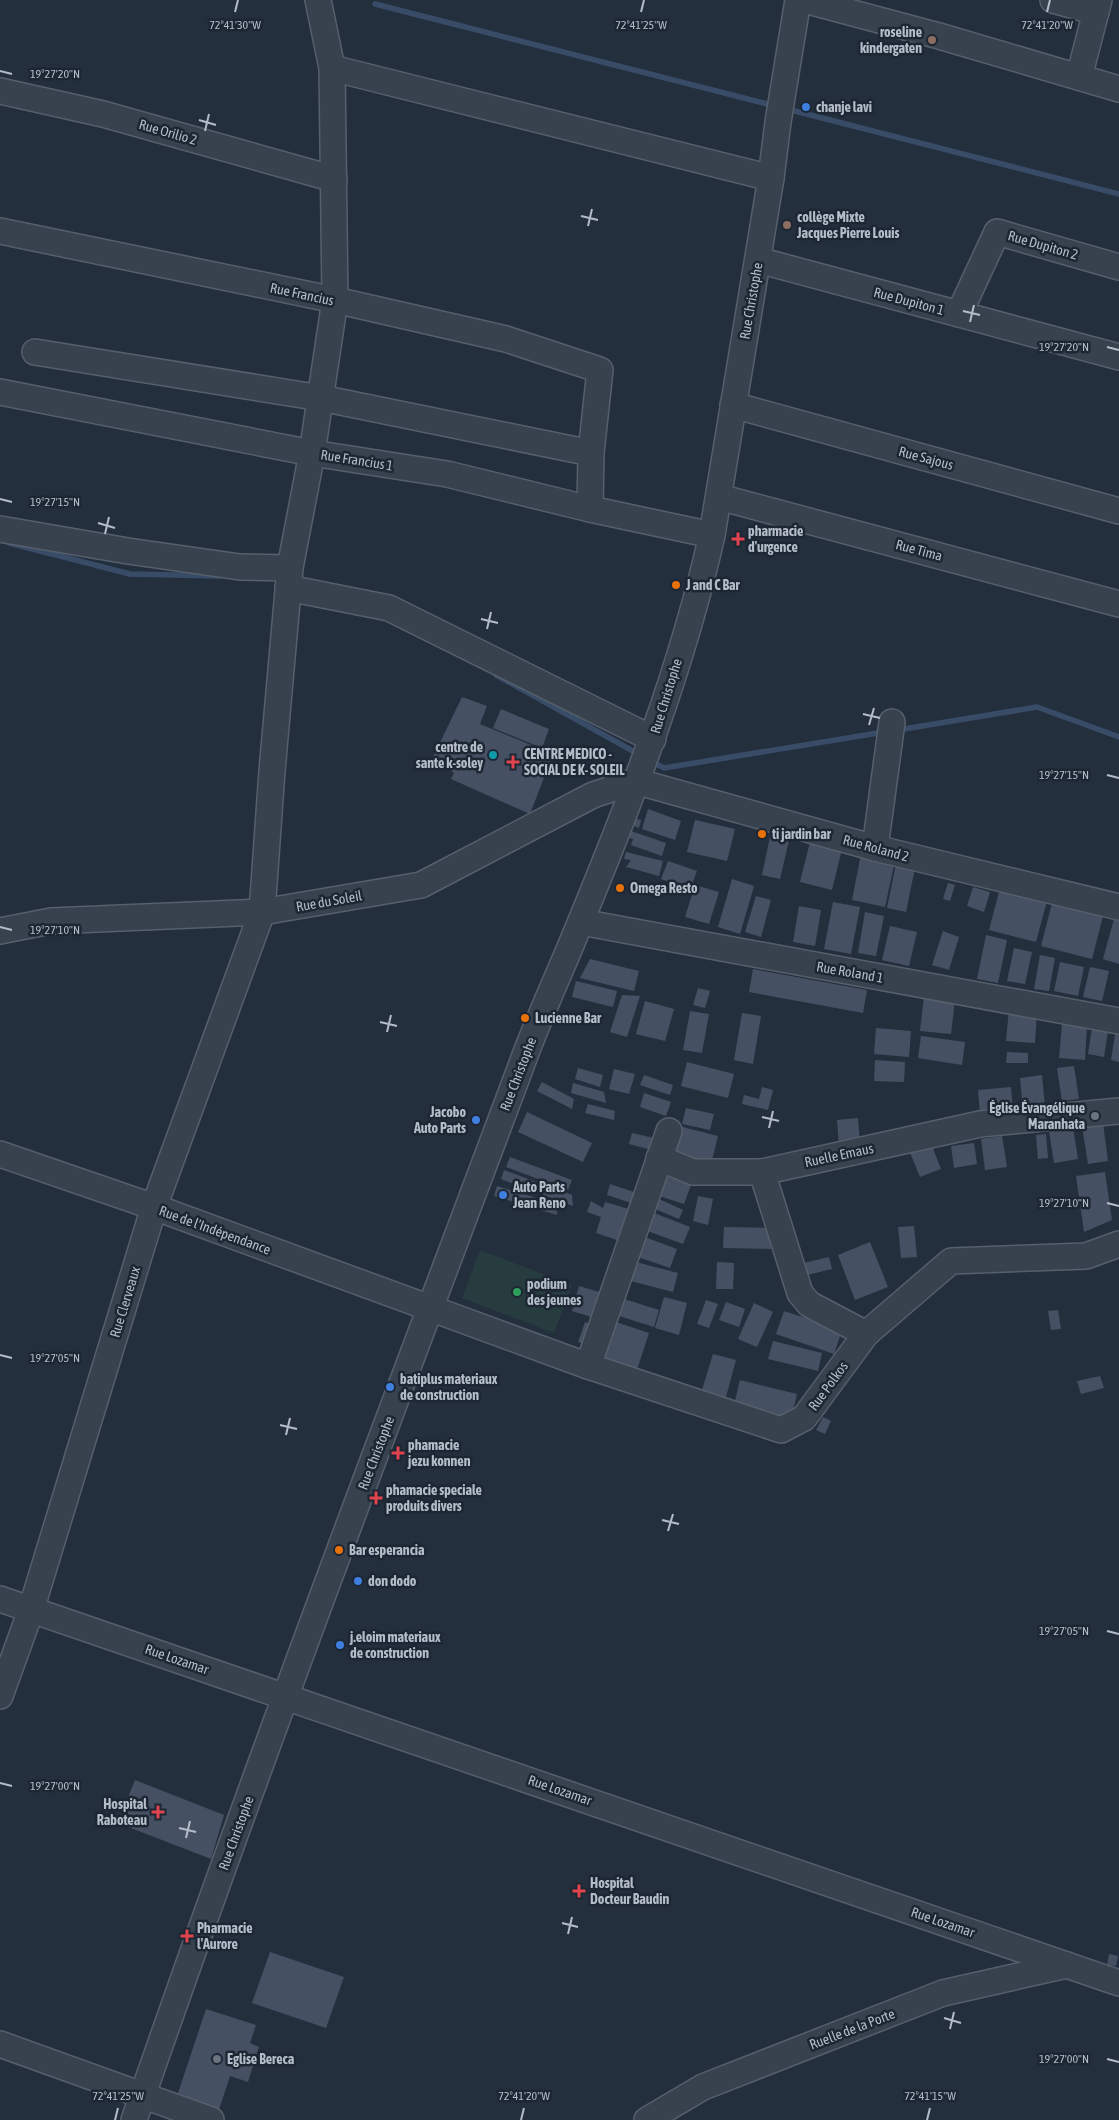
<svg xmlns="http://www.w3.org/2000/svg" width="1119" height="2120" viewBox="0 0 1119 2120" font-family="'Asap Condensed',sans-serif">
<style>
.green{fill:#263c3f}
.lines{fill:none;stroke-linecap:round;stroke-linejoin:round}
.stream{stroke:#394c67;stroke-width:5.5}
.building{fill:#455162}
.minor-casing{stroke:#565f6c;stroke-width:28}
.minor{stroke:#38414e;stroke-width:25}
.ticks{fill:none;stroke:#b4bcc9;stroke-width:2}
.education-dot{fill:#8d6e63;stroke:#1d2633;stroke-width:2}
.shop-dot{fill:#3f7fe0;stroke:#1d2633;stroke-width:2}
.health-dot{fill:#e0444e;stroke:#1d2633;stroke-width:2}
.food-dot{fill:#e8710a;stroke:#1d2633;stroke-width:2}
.culture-dot{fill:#0f9aa8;stroke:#1d2633;stroke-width:2}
.worship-dot{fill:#6b7280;stroke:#1d2633;stroke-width:2}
.leisure-dot{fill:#2e9e5b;stroke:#1d2633;stroke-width:2}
.labels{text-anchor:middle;stroke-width:5;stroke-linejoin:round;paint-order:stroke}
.poi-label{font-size:14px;font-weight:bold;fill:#b4bcc9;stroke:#1d2633;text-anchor:start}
.street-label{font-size:14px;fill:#b4bcc9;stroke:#1d2633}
.ticks-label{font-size:12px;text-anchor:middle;fill:#b4bcc9;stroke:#1d2633;stroke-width:5;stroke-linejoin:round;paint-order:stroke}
</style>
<rect width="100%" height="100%" fill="#242f3e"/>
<!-- green -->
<polygon class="green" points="480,1250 572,1285 554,1333 462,1298"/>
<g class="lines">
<!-- stream -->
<g class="stream">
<polyline points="375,4 775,106"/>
<polyline points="787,109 1119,194"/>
<polyline points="9,543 130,574 219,576"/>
<polyline points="496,675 640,755"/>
<polyline points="898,730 1037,707 1119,737"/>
<polyline points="651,761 664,768 884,732"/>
</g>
</g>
<!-- building -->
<g class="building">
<polygon points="462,697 487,706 480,724 553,754 530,814 451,779 454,773 448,768 451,763 433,757"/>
<polygon points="501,709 549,729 542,748 493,728"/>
<polygon points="648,809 681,821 675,840 642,829"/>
<polygon points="636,819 641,820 639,828 634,826"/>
<polygon points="695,820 735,829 727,861 687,852"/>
<polygon points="631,831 666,843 662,856 631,845 633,839 629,838"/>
<polygon points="771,832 790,836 780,879 762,875"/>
<polygon points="810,842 842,849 832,890 800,882"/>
<polygon points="862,849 896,856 885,907 852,900"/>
<polygon points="626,852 663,861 659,876 626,867 631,860 624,859"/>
<polygon points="668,861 697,871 690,889 661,879"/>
<polygon points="896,864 915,868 906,912 887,908"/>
<polygon points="732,879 754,886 740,934 718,927"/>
<polygon points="948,883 955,885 950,901 943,899"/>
<polygon points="695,885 719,892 709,924 685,917"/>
<polygon points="973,887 990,892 984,912 967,906"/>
<polygon points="1000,888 1047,901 1036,942 989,930"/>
<polygon points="756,896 771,900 761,937 745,932"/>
<polygon points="833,902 860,907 851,954 824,949"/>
<polygon points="1052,903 1103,916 1092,959 1041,946"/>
<polygon points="799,906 821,910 815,946 793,942"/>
<polygon points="865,912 884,916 876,956 858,953"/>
<polygon points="1114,919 1119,921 1119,964 1103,959"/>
<polygon points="890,926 917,932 909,966 882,960"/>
<polygon points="943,931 959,937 949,970 932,965"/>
<polygon points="986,935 1007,940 998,983 977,979"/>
<polygon points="1014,948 1032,952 1025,984 1007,981"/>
<polygon points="1040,955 1055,958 1049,991 1034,989"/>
<polygon points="590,959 639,971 634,991 580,978"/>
<polygon points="1060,962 1084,967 1078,996 1054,991"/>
<polygon points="1090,967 1109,971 1102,1001 1083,997"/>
<polygon points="753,969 867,990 863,1013 749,992"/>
<polygon points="576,981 617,991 613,1007 572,997"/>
<polygon points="698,988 710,991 705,1008 693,1005"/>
<polygon points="622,995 640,996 627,1037 610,1032"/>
<polygon points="924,996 955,1000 951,1034 920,1031"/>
<polygon points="645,1001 674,1009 665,1041 636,1034"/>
<polygon points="1009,1009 1037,1011 1035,1043 1006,1041"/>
<polygon points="690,1011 709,1014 702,1053 683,1050"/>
<polygon points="742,1013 761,1016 753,1064 734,1060"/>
<polygon points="1062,1024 1087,1025 1085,1060 1059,1058"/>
<polygon points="876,1028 911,1031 909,1057 874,1054"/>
<polygon points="1092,1028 1108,1031 1104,1057 1088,1054"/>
<polygon points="1116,1028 1119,1029 1119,1062 1111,1060"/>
<polygon points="921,1036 965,1042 962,1065 918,1058"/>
<polygon points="1007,1052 1028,1053 1028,1063 1006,1063"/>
<polygon points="875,1060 905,1062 904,1082 874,1081"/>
<polygon points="687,1062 734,1074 728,1098 681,1086"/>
<polygon points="1074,1066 1079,1099 1062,1101 1057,1068"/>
<polygon points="578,1068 603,1075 600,1087 575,1079"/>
<polygon points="614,1069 635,1074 629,1094 609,1089"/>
<polygon points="644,1075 673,1085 670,1095 640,1085"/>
<polygon points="1042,1075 1045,1107 1023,1109 1020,1078"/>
<polygon points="542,1082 574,1099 572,1109 537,1091"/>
<polygon points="573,1083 604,1092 606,1103 571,1093"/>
<polygon points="762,1087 773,1090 768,1110 742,1104 744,1095 759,1099"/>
<polygon points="1011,1087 1013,1112 980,1115 978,1090"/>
<polygon points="644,1093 671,1102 666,1116 640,1107"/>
<polygon points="588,1104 615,1111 614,1120 585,1113"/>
<polygon points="686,1108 714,1114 710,1130 682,1124"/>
<polygon points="527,1112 592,1143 583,1162 518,1132"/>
<polygon points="858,1118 860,1145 839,1146 837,1120"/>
<polygon points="1072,1121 1078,1159 1054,1163 1048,1125"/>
<polygon points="1103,1123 1108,1161 1088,1164 1082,1126"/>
<polygon points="679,1126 718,1136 711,1164 672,1155"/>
<polygon points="632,1133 658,1139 655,1151 629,1144"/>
<polygon points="1046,1134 1048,1158 1038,1159 1036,1135"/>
<polygon points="1002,1136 1007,1167 985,1170 981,1139"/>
<polygon points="974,1143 977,1164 954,1168 951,1146"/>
<polygon points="932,1146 941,1169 920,1177 909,1150"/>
<polygon points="510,1157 572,1180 568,1190 506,1167"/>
<polygon points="504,1170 572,1195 573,1206 501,1179"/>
<polygon points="1105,1172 1112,1220 1084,1232 1076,1176"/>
<polygon points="662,1175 691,1185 684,1204 656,1195"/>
<polygon points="610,1184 634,1192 631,1203 607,1195"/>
<polygon points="497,1186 557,1204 557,1215 494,1196"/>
<polygon points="698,1196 713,1199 708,1225 693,1221"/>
<polygon points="659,1199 683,1210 679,1219 655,1209"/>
<polygon points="591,1201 603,1208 605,1202 632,1210 623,1242 596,1233 601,1217 587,1212"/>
<polygon points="649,1211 690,1227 683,1244 642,1229"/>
<polygon points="914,1226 917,1257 901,1258 898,1227"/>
<polygon points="724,1227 771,1228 771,1249 723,1248"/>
<polygon points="642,1236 677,1249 670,1268 635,1256"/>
<polygon points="870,1242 888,1287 855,1300 838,1255"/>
<polygon points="829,1257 832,1269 803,1276 800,1264"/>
<polygon points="632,1261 678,1273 673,1292 627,1280"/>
<polygon points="717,1262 734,1263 733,1289 716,1289"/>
<polygon points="579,1286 606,1294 598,1319 572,1311"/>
<polygon points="664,1297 687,1303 679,1335 655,1328"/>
<polygon points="621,1298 659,1310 654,1327 616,1315"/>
<polygon points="706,1300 718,1304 709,1328 697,1324"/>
<polygon points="726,1302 745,1309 739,1327 719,1320"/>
<polygon points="754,1303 773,1312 757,1347 738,1339"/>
<polygon points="1058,1310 1061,1329 1051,1330 1048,1311"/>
<polygon points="784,1311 842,1330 834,1354 776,1334"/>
<polygon points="613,1321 649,1333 636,1373 600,1361"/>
<polygon points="585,1322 595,1326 589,1345 578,1342"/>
<polygon points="773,1341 822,1353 818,1371 768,1359"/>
<polygon points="713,1354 736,1360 726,1397 702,1390"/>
<polygon points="1100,1376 1104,1388 1081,1394 1077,1381"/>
<polygon points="740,1380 797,1394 791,1419 734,1405"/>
<polygon points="823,1417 831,1421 825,1434 816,1430"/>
<polygon points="135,1780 224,1815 211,1859 118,1823"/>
<polygon points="270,1952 344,1977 326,2028 252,2003"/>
<polygon points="1109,1954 1118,1956 1116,1966 1107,1965"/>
<polygon points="206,2009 256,2025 250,2043 259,2047 248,2082 230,2076 218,2113 176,2099"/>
</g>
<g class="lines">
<!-- minor casing -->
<g class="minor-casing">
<g id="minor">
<polyline points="804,0 939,36 1119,89"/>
<polyline points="1053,0 1096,12"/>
<polyline points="332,68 771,178"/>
<polyline points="1079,77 1099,0"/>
<polyline points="0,91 103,114 334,179"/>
<polyline points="0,231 335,300 506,339 600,370 591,453 590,509"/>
<polyline points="758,260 1119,357"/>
<polyline points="959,314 997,232 1119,267"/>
<polyline points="35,352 321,398 591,453"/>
<polyline points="0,392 312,453 447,474 590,509 712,535"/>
<polyline points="733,405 1119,511"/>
<polyline points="719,497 1119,604"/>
<polyline points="0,529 128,551 240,567 290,568"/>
<polyline points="288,588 389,608 653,739"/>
<polyline points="635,781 875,848 1119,907"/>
<polyline points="875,848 892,722"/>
<polyline points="581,922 1119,1021"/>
<polyline points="0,931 51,921 262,912 421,885 593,795 635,781"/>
<polyline points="0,1154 154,1207 588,1366 781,1430 804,1418 866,1334 951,1261 1086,1256 1119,1244"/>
<polyline points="659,1158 693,1172 762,1172"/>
<polyline points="866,1334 809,1304 800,1293 762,1172 980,1124 1119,1111"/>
<polyline points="588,1366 669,1131"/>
<polyline points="0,1599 1119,1983"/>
<polyline points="0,1696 31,1610 154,1207 262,912 272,771 290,568 312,453 335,300 332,68 318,0"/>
<polyline points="0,2044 211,2120"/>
<path d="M134,2120c122,-353 255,-702 386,-1051 17,-48 39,-94 58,-141 53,-128 104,-259 134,-393l59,-357 7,-56 20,-122"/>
<polyline points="647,2120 703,2087 943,1993 1067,1965"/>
</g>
</g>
<!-- minor -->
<use href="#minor" class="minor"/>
</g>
<!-- ticks -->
<path class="ticks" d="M235,12l3,-12M641,12l3,-12M1047,12l3,-12M0,71l12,3M199,120l17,5M205,131l4,-17M581,216l17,4M588,226l4,-17M963,311l17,4M970,322l4,-17M1107,347l12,3M0,499l12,3M98,523l17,5M105,534l4,-17M481,619l17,4M487,629l4,-17M863,714l17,4M869,725l5,-17M1107,775l12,3M0,927l12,3M380,1022l17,4M387,1032l4,-17M762,1117l17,4M769,1128l4,-17M1107,1203l12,3M0,1355l12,3M280,1425l17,4M286,1435l4,-17M662,1520l17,4M668,1531l5,-17M1107,1631l12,3M0,1783l12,3M179,1828l17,4M186,1838l4,-17M562,1923l16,4M568,1934l4,-17M944,2018l17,5M950,2029l4,-17M1107,2059l12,3M115,2120l3,-12M521,2120l3,-12M927,2120l3,-12"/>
<!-- markers -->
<g class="education-dot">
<circle cx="932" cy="40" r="5"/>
<circle cx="787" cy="225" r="5"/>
</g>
<g class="shop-dot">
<circle cx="806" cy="107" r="5"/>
<circle cx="476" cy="1120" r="5"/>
<circle cx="503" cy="1195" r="5"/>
<circle cx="390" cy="1387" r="5"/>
<circle cx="358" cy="1581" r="5"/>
<circle cx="340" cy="1645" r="5"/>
</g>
<g class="health-dot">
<path d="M735.5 531.5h5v5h5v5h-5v5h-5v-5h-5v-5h5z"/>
<path d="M510.5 754.5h5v5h5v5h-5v5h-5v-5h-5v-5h5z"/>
<path d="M395.5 1445.5h5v5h5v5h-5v5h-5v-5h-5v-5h5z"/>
<path d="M373.5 1490.5h5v5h5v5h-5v5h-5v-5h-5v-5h5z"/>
<path d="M155.5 1804.5h5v5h5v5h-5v5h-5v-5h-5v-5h5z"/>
<path d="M576.5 1883.5h5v5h5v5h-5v5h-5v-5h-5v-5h5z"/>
<path d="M184.5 1928.5h5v5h5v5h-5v5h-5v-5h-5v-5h5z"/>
</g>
<g class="food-dot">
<circle cx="676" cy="585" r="5"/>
<circle cx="762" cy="834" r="5"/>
<circle cx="620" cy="888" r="5"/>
<circle cx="525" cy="1018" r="5"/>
<circle cx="339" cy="1550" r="5"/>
</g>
<circle class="culture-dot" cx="493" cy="755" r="5"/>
<g class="worship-dot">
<circle cx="1095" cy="1116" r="5"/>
<circle cx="217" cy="2059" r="5"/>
</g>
<circle class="leisure-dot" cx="517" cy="1292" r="5"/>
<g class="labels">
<!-- poi labels -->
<g class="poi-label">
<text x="922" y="37" text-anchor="end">roseline<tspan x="922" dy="16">kindergaten</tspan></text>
<text x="816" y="112">chanje lavi</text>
<text x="797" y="222">collège Mixte<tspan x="797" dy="16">Jacques Pierre Louis</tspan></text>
<text x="748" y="536">pharmacie<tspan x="748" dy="16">d'urgence</tspan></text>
<text x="686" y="590">J and C Bar</text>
<text x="483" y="752" text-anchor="end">centre de<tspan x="483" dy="16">sante k-soley</tspan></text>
<text x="524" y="759">CENTRE MEDICO -<tspan x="524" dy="16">SOCIAL DE K- SOLEIL</tspan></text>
<text x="772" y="839">ti jardin bar</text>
<text x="630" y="893">Omega Resto</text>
<text x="535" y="1023">Lucienne Bar</text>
<text x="1085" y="1113" text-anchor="end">Église Évangélique<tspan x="1085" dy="16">Maranhata</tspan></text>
<text x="466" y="1117" text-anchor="end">Jacobo<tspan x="466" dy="16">Auto Parts</tspan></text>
<text x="513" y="1192">Auto Parts<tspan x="513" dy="16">Jean Reno</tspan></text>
<text x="527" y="1289">podium<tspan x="527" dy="16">des jeunes</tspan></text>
<text x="400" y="1384">batiplus materiaux<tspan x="400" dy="16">de construction</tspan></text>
<text x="408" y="1450">phamacie<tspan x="408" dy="16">jezu konnen</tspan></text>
<text x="386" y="1495">phamacie speciale<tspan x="386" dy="16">produits divers</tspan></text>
<text x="349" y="1555">Bar esperancia</text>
<text x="368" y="1586">don dodo</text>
<text x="350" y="1642">j.eloim materiaux<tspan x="350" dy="16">de construction</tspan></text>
<text x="147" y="1809" text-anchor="end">Hospital<tspan x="147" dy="16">Raboteau</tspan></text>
<text x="590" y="1888">Hospital<tspan x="590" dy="16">Docteur Baudin</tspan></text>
<text x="197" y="1933">Pharmacie<tspan x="197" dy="16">l'Aurore</tspan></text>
<text x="227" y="2064">Eglise Bereca</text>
</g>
<!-- street labels -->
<g class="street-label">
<text transform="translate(168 132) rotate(16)" y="5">Rue Orilio 2</text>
<text transform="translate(1043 245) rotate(16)" y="5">Rue Dupiton 2</text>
<text transform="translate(302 294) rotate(12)" y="5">Rue Francius</text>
<text transform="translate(751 301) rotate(-80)" y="5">Rue Christophe</text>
<text transform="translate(909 301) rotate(15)" y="5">Rue Dupiton 1</text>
<text transform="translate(926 458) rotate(15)" y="5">Rue Sajous</text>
<text transform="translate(357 460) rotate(9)" y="5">Rue Francius 1</text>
<text transform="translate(919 550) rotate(15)" y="5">Rue Tima</text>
<text transform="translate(666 696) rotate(-73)" y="5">Rue Christophe</text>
<text transform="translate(876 848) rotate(15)" y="5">Rue Roland 2</text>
<text transform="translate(329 901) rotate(-10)" y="5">Rue du Soleil</text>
<text transform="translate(850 972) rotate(10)" y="5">Rue Roland 1</text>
<text transform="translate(518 1074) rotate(-69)" y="5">Rue Christophe</text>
<text transform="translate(839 1155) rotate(-12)" y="5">Ruelle Emaus</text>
<text transform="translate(215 1230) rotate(20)" y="5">Rue de l'Indépendance</text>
<text transform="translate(125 1302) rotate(-73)" y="5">Rue Clerveaux</text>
<text transform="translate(828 1386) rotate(-54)" y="5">Rue Polkos</text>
<text transform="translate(376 1453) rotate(-69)" y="5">Rue Christophe</text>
<text transform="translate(177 1659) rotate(19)" y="5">Rue Lozamar</text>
<text transform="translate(560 1790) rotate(19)" y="5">Rue Lozamar</text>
<text transform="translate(236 1833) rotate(-70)" y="5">Rue Christophe</text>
<text transform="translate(943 1922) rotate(19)" y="5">Rue Lozamar</text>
<text transform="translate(852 2029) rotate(-21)" y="5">Ruelle de la Porte</text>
</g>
</g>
<g class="ticks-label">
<text x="235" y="29">72°41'30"W</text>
<text x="641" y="29">72°41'25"W</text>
<text x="1047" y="29">72°41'20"W</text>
<text x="55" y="78">19°27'20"N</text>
<text x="1064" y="351">19°27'20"N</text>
<text x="55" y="506">19°27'15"N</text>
<text x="1064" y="779">19°27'15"N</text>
<text x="55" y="934">19°27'10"N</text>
<text x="1064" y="1207">19°27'10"N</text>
<text x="55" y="1362">19°27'05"N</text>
<text x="1064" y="1635">19°27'05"N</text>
<text x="55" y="1790">19°27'00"N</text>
<text x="1064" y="2063">19°27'00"N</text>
<text x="118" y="2100">72°41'25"W</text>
<text x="524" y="2100">72°41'20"W</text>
<text x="930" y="2100">72°41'15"W</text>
</g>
</svg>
